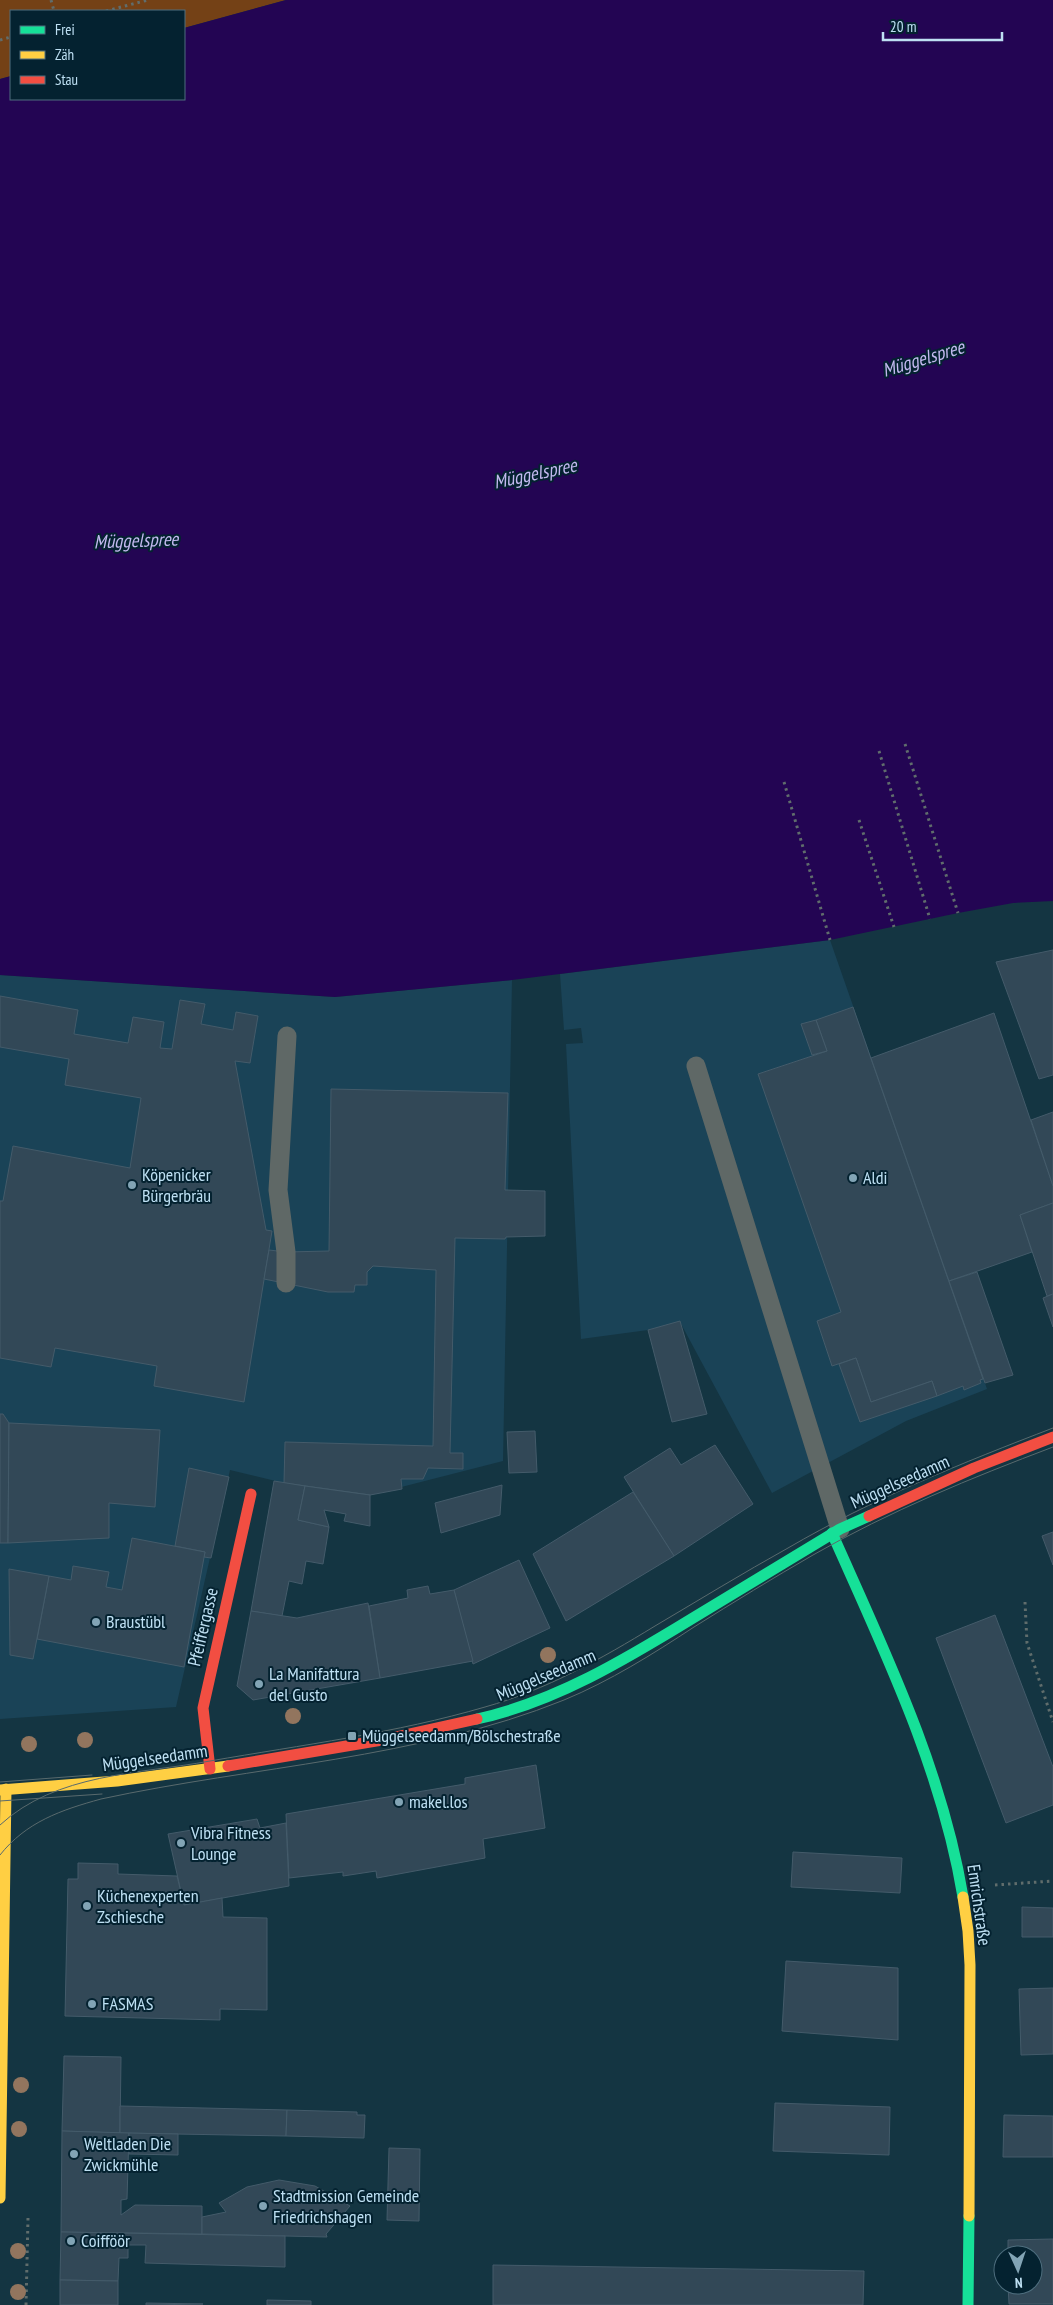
<svg xmlns="http://www.w3.org/2000/svg" width="1053" height="2305" viewBox="0 0 1053 2305" font-family="'PT Sans Narrow',sans-serif">
<style>
.built{fill:#1a4357}
.green{fill:#744116}
.water{fill:#230553}
.building{fill:#324857;stroke:#445b6a}
.lines{fill:none;stroke-linecap:round;stroke-linejoin:round}
.path{stroke:#606d6c;stroke-width:3;stroke-dasharray:2.5 4;stroke-linecap:butt}
.lane{stroke:#5f6866;stroke-width:19}
.fast{stroke:#16e098;stroke-width:11}
.slow{stroke:#ffcf43;stroke-width:11}
.jam{stroke:#f24e42;stroke-width:11}
.tram{stroke:#596a6d;stroke-width:1}
.tree{fill:#92755e}
.poi-dot{fill:#82a4b5;stroke:#042230;stroke-width:2}
.labels{text-anchor:middle;stroke-width:4;stroke-linejoin:round;paint-order:stroke}
.poi-label{font-size:18px;fill:#bee0f3;stroke:#042230;text-anchor:start}
.street-label{font-size:18px;fill:#bee0f3;stroke:#042230}
.water-label{font-size:19px;font-style:italic;fill:#c3b9f0;stroke:#042230}
</style>
<rect width="100%" height="100%" fill="#143542"/>
<!-- built -->
<g class="built">
<polygon points="830,940 987,1389 906,1421 772,1493 680,1322 648,1330 581,1339 566,1044 583,1043 581,1028 564,1030 560,974"/>
<polygon points="0,975 335,997 512,980 503,1461 370,1495 284,1483 230,1470 176,1707 0,1719"/>
</g>
<!-- green -->
<polygon class="green" points="0,0 286,0 184,28 184,11 11,11 11,76 0,79"/>
<!-- water -->
<polygon class="water" points="286,0 1053,0 1053,901 1013,903 958,913 830,940 512,980 335,997 0,975 0,79 11,76 11,99 184,99 184,28"/>
<!-- building -->
<g class="building">
<polygon points="1053,950 1053,1075 1039,1079 996,962"/>
<polygon points="0,996 78,1010 74,1034 128,1043 133,1017 164,1022 160,1048 172,1049 180,1000 205,1004 201,1024 233,1030 236,1012 258,1016 250,1063 235,1061 266,1230 272,1231 244,1402 154,1386 157,1366 55,1348 51,1367 0,1358 0,1201 3,1201 13,1146 130,1168 141,1098 65,1085 69,1059 0,1047"/>
<polygon points="853,1007 983,1379 980,1380 981,1383 964,1390 963,1386 937,1396 932,1381 871,1402 856,1358 832,1366 817,1321 841,1312 758,1074 827,1051 816,1020"/>
<polygon points="994,1013 1053,1186 1053,1203 1020,1215 1032,1252 949,1281 871,1058"/>
<polygon points="816,1020 827,1051 812,1055 801,1024"/>
<polygon points="331,1089 508,1093 505,1190 545,1191 545,1236 506,1237 505,1239 455,1238 450,1453 463,1453 463,1469 428,1468 423,1479 401,1479 402,1489 370,1495 284,1483 285,1442 433,1446 436,1270 373,1266 367,1272 367,1285 355,1285 354,1292 328,1292 264,1279 269,1250 286,1252 329,1251"/>
<polygon points="1053,1112 1053,1186 1031,1120"/>
<polygon points="1053,1203 1053,1294 1047,1296 1020,1215"/>
<polygon points="977,1272 1013,1375 985,1383 949,1281"/>
<polygon points="1053,1294 1053,1327 1043,1298"/>
<polygon points="680,1321 707,1414 672,1422 648,1330"/>
<polygon points="856,1358 871,1402 932,1381 937,1396 860,1422 839,1364"/>
<polygon points="0,1414 3,1414 9,1423 8,1543 0,1543"/>
<polygon points="9,1423 160,1430 155,1507 109,1503 109,1538 8,1543"/>
<polygon points="535,1431 537,1472 509,1473 507,1432"/>
<polygon points="715,1445 753,1504 674,1556 624,1477 670,1448 681,1465"/>
<polygon points="189,1468 229,1477 211,1558 204,1557 205,1552 175,1546"/>
<polygon points="274,1481 305,1486 298,1520 329,1527 323,1564 306,1561 302,1584 289,1581 282,1616 251,1611"/>
<polygon points="502,1485 500,1515 441,1533 435,1503"/>
<polygon points="305,1486 370,1495 370,1526 344,1521 346,1514 324,1510 329,1527 298,1520"/>
<polygon points="633,1492 674,1556 566,1621 533,1554"/>
<polygon points="1053,1532 1053,1565 1042,1536"/>
<polygon points="132,1538 205,1552 184,1667 37,1639 49,1576 71,1580 73,1566 109,1572 106,1587 122,1590"/>
<polygon points="519,1560 550,1628 473,1664 454,1590"/>
<polygon points="9,1569 49,1576 33,1659 10,1655"/>
<polygon points="428,1586 430,1594 454,1590 473,1661 380,1678 369,1606 408,1598 407,1590"/>
<polygon points="368,1603 380,1678 253,1700 237,1686 251,1611 297,1618"/>
<polygon points="995,1615 1053,1767 1053,1805 1006,1823 936,1638"/>
<polygon points="536,1765 545,1828 483,1839 485,1858 377,1878 376,1871 343,1876 343,1872 289,1878 286,1814 465,1784 465,1778"/>
<polygon points="257,1819 260,1828 286,1823 289,1886 184,1905 168,1834"/>
<polygon points="793,1852 902,1858 900,1893 791,1887"/>
<polygon points="78,1863 118,1864 118,1874 177,1876 184,1905 222,1898 223,1917 267,1918 267,2010 220,2009 220,2020 65,2016 68,1879 78,1879"/>
<polygon points="1022,1907 1053,1908 1053,1937 1022,1937"/>
<polygon points="786,1961 898,1968 898,2040 782,2031"/>
<polygon points="1053,1988 1053,2054 1021,2055 1019,1989"/>
<polygon points="64,2056 121,2057 120,2133 62,2131"/>
<polygon points="775,2103 890,2107 889,2155 773,2151"/>
<polygon points="120,2106 287,2110 286,2136 120,2133"/>
<polygon points="287,2110 357,2112 357,2115 365,2115 364,2138 286,2136"/>
<polygon points="1004,2115 1053,2116 1053,2157 1003,2157"/>
<polygon points="62,2131 129,2133 127,2199 121,2200 121,2215 135,2205 202,2206 202,2234 61,2232"/>
<polygon points="129,2133 178,2134 178,2155 129,2154"/>
<polygon points="389,2148 420,2149 419,2221 387,2220"/>
<polygon points="279,2180 315,2186 350,2206 326,2234 327,2237 202,2234 202,2217 226,2212 219,2203 247,2187"/>
<polygon points="61,2232 285,2236 285,2267 145,2263 146,2245 128,2245 128,2258 119,2258 118,2281 60,2280"/>
<polygon points="1053,2239 1053,2304 1009,2304 1008,2285 1033,2285 1033,2255 1008,2255 1008,2240"/>
<polygon points="493,2265 864,2271 863,2305 493,2305"/>
<polygon points="60,2280 118,2281 118,2305 60,2305"/>
<polygon points="267,2300 311,2301 311,2305 267,2305"/>
<polygon points="146,2303 203,2304 146,2305"/>
</g>
<g class="lines">
<!-- path -->
<g class="path">
<polyline points="51,0 54,11"/>
<polyline points="106,11 148,0"/>
<polyline points="0,40 11,37"/>
<polyline points="905,744 958,913"/>
<polyline points="879,751 930,919"/>
<polyline points="784,782 830,940"/>
<polyline points="859,820 894,927"/>
<polyline points="1025,1602 1027,1643 1053,1722"/>
<polyline points="995,1885 1053,1881"/>
<polyline points="26,2305 28,2218"/>
</g>
<!-- lane -->
<g class="lane">
<polyline points="696,1066 840,1529"/>
<polyline points="286,1283 286,1252 278,1190 287,1036"/>
</g>
<!-- fast -->
<g class="fast">
<path d="M832,1533c52,117 110,236 131,364"/>
<path d="M477,1719c78,-17 149,-60 216,-101 49,-30 98,-59 147,-89l29,-13"/>
<polyline points="968,2305 969,2216"/>
</g>
<!-- slow -->
<g class="slow">
<polyline points="0,1790 117,1781 228,1766"/>
<polyline points="963,1897 968,1931 970,1965 969,2216"/>
<polyline points="0,2198 6,1789"/>
</g>
<!-- jam -->
<g class="jam">
<polyline points="869,1516 974,1468 1053,1437"/>
<polyline points="228,1766 382,1740 477,1719"/>
<polyline points="210,1769 203,1708 251,1494"/>
</g>
<!-- tram -->
<g class="tram">
<polyline points="0,1782 92,1775"/>
<polyline points="0,1801 102,1794"/>
<path d="M0,1825c56,-52 140,-51 210,-64 92,-16 186,-28 275,-54 61,-17 116,-48 170,-81 44,-26 88,-53 133,-78 84,-49 174,-85 265,-120"/>
<path d="M0,1855c26,-33 61,-45 101,-56 153,-33 317,-40 463,-99 46,-19 89,-46 130,-73 40,-25 79,-49 119,-72 77,-44 158,-77 240,-108"/>
</g>
</g>
<!-- trees -->
<g class="tree">
<circle cx="548" cy="1655" r="8"/>
<circle cx="293" cy="1716" r="8"/>
<circle cx="85" cy="1740" r="8"/>
<circle cx="29" cy="1744" r="8"/>
<circle cx="21" cy="2085" r="8"/>
<circle cx="19" cy="2129" r="8"/>
<circle cx="18" cy="2251" r="8"/>
<circle cx="18" cy="2292" r="8"/>
</g>
<!-- markers -->
<g class="poi-dot">
<circle cx="853" cy="1178" r="5"/>
<circle cx="132" cy="1185" r="5"/>
<circle cx="96" cy="1622" r="5"/>
<circle cx="259" cy="1684" r="5"/>
<rect x="347" y="1731" width="10" height="10" rx="2.5"/>
<circle cx="399" cy="1802" r="5"/>
<circle cx="181" cy="1843" r="5"/>
<circle cx="87" cy="1906" r="5"/>
<circle cx="92" cy="2004" r="5"/>
<circle cx="74" cy="2154" r="5"/>
<circle cx="263" cy="2206" r="5"/>
<circle cx="71" cy="2241" r="5"/>
</g>
<g class="labels">
<!-- poi labels -->
<g class="poi-label">
<text x="142" y="1181">Köpenicker<tspan x="142" dy="21">Bürgerbräu</tspan></text>
<text x="863" y="1184">Aldi</text>
<text x="106" y="1628">Braustübl</text>
<text x="269" y="1680">La Manifattura<tspan x="269" dy="21">del Gusto</tspan></text>
<text x="362" y="1742">Müggelseedamm/Bölschestraße</text>
<text x="409" y="1808">makel.los</text>
<text x="191" y="1839">Vibra Fitness<tspan x="191" dy="21">Lounge</tspan></text>
<text x="97" y="1902">Küchenexperten<tspan x="97" dy="21">Zschiesche</tspan></text>
<text x="102" y="2010">FASMAS</text>
<text x="84" y="2150">Weltladen Die<tspan x="84" dy="21">Zwickmühle</tspan></text>
<text x="273" y="2202">Stadtmission Gemeinde<tspan x="273" dy="21">Friedrichshagen</tspan></text>
<text x="81" y="2247">Coifföör</text>
</g>
<!-- street labels -->
<g class="street-label">
<text transform="translate(900 1482) rotate(-24)" y="6">Müggelseedamm</text>
<text transform="translate(203 1627) rotate(-77)" y="6">Pfeiffergasse</text>
<text transform="translate(546 1675) rotate(-23)" y="6">Müggelseedamm</text>
<text transform="translate(155 1758) rotate(-8)" y="6">Müggelseedamm</text>
<text transform="translate(979 1905) rotate(82)" y="6">Emrichstraße</text>
</g>
<!-- water labels -->
<g class="water-label">
<text transform="translate(923 358) rotate(-17)" y="7">Müggelspree</text>
<text transform="translate(535 473) rotate(-12)" y="7">Müggelspree</text>
<text transform="translate(136 540) rotate(-2)" y="7">Müggelspree</text>
</g>
</g>
<!-- legend -->
<rect x="10" y="10" width="175" height="90" fill="#042230" stroke="#4e6e7e"/>
<rect x="20" y="26" width="25" height="8" fill="#16e098" stroke="#4e6e7e"/>
<text x="55" y="35" font-size="15" fill="#bee0f3">Frei</text>
<rect x="20" y="51" width="25" height="8" fill="#ffcf43" stroke="#4e6e7e"/>
<text x="55" y="60" font-size="15" fill="#bee0f3">Zäh</text>
<rect x="20" y="76" width="25" height="8" fill="#f24e42" stroke="#4e6e7e"/>
<text x="55" y="85" font-size="15" fill="#bee0f3">Stau</text>
<!-- north arrow -->
<g transform="translate(1018 2270) rotate(177)"><circle r="24" fill="#042230" stroke="#4e6e7e"/>
<path d="M0-4L9 19L0 12L-9 19Z" fill="#82a4b5"/>
<text y="-8" font-size="14" font-weight="bold" text-anchor="middle" fill="#bee0f3">N</text>
</g>
<!-- scale -->
<path d="M883 32v8h119v-8" fill="none" stroke="#bee0f3" stroke-width="2.5"/>
<text x="890" y="32" font-size="15" fill="#bee0f3" stroke="#042230" stroke-width="4" paint-order="stroke">20 m</text>
</svg>
